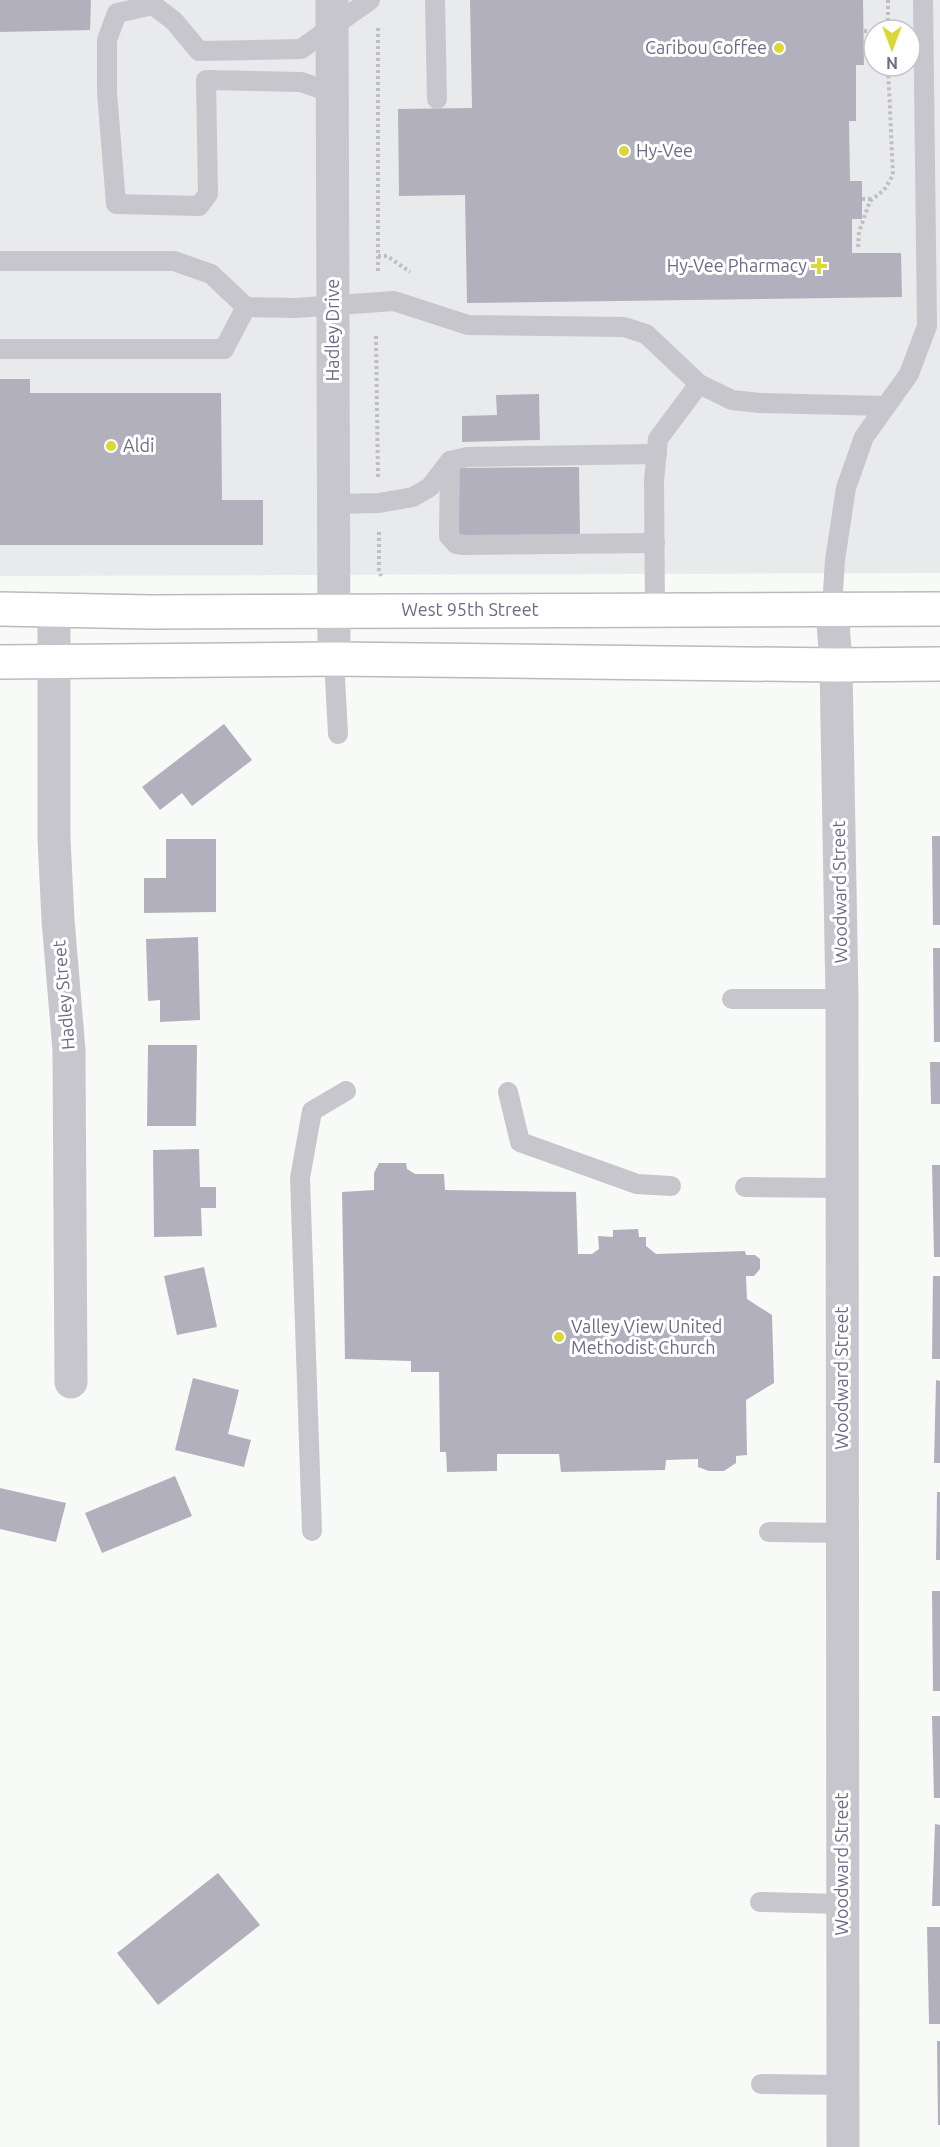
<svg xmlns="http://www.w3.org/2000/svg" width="940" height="2147" viewBox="0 0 940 2147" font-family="Ubuntu,sans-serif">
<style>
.built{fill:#e9eaeb;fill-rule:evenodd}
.building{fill:#b3b0bd}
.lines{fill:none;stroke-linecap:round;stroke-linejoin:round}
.primary-casing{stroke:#bbb9c1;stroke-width:36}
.path{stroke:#bfbec3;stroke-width:4;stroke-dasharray:3 3;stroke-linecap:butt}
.lane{stroke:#c7c6cd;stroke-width:20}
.street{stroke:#c7c6cd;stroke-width:33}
.primary{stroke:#fff;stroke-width:33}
.poi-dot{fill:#dbd836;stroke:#fff;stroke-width:2}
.labels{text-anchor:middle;stroke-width:6;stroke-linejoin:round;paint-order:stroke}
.poi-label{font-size:18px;fill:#706a87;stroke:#fff;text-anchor:start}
.street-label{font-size:18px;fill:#706a87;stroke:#fff}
</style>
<rect width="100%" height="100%" fill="#f8faf8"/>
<!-- built -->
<path class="built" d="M0,0h940v573l-940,3zM874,30h36v36h-36z"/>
<!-- building -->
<g class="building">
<polygon points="0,0 91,0 90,30 0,32"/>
<polygon points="470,0 863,0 864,65 856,65 856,121 849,121 850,181 862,181 862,219 852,219 852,253 901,253 902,297 467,303 465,195 399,196 398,109 472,108"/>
<polygon points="0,379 30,379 30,393 221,393 222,500 263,500 263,545 0,545"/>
<polygon points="539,394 540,440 462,442 462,416 497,415 496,395"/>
<polygon points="579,467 580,535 459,537 458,468"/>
<polygon points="224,724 252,760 192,806 182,793 160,810 142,787"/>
<polygon points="932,836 940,836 940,925 933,925"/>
<polygon points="166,839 216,839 216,912 144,913 144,878 166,878"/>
<polygon points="198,937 200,1020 160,1022 160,1000 148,1001 146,939"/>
<polygon points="933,948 940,948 940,1042 934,1042"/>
<polygon points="148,1045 197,1045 196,1126 147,1126"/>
<polygon points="930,1062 940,1062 940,1104 931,1104"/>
<polygon points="199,1149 200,1187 216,1187 216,1208 201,1208 202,1236 154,1237 153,1150"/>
<polygon points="379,1163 406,1163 407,1169 415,1174 444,1174 445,1190 576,1192 578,1254 592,1254 599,1249 598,1236 613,1237 613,1230 638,1229 639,1237 646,1237 646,1246 656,1254 745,1251 746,1255 755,1255 760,1259 760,1269 754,1276 746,1276 747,1299 772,1315 774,1383 746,1400 747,1455 736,1456 736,1463 724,1471 709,1471 698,1467 698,1459 666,1460 665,1470 561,1472 559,1454 497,1454 497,1471 447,1472 446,1452 440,1452 439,1372 411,1372 411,1361 345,1359 342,1192 374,1190 374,1173"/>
<polygon points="932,1165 940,1165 940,1257 934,1257"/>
<polygon points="204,1267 217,1327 177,1335 164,1276"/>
<polygon points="933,1276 940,1276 940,1359 932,1359"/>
<polygon points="193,1378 239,1390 228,1434 251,1440 244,1467 175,1450"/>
<polygon points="936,1380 940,1381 940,1463 934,1463"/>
<polygon points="175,1476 192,1516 102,1553 85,1513"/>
<polygon points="0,1488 66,1503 56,1542 0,1529"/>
<polygon points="937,1492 940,1492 940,1560 936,1560"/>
<polygon points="932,1591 940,1591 940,1691 933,1691"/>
<polygon points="932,1716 940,1716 940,1798 934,1798"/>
<polygon points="935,1824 940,1825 940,1906 932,1906"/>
<polygon points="218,1873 260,1925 158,2005 117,1953"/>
<polygon points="927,1927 940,1927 940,2024 929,2024"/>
<polygon points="937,2041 940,2041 940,2125 938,2125"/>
</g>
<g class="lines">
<!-- primary casing -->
<g class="primary-casing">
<g id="primary">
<polyline points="0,609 151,612 940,609"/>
<polyline points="0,662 334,659 836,665 940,664"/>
</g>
</g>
<!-- path -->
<g class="path">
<polyline points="888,0 888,30"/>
<polyline points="378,28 378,273"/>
<polyline points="864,31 874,31"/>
<polyline points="862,199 873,199"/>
<polyline points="858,247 859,232 870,201 884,190 893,175 888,66"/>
<polyline points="378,256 387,256 410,272"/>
<polyline points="376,336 378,478"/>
<polyline points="379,532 379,570 381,576"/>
</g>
<!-- lane -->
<g class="lane">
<polyline points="435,0 437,99"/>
<polyline points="333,93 301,82 206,80 208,194 199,206 116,204 107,92 107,40 117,13 153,5 174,21 199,51 301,49 370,0"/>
<polyline points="0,261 174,261 211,274 246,307 296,308 394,301 468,325 624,327 646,334 699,384 732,400 760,403 886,406"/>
<polyline points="0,349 224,349 246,307"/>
<polyline points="450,461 449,536 456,544 464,545 655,543"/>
<polyline points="333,504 379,503 413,497 430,487 450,461 467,457 657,454"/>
<polyline points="832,608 835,560 846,488 864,437 909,374 927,326 923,0"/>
<polyline points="655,610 654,481 658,439 699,384"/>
<polyline points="334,659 338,734"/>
<polyline points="732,999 842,999"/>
<polyline points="508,1092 520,1142 637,1184 671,1186"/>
<polyline points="745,1187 842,1188"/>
<polyline points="312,1531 300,1178 312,1111 346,1091"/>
<polyline points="769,1532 842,1533"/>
<polyline points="760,1902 842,1904"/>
<polyline points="761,2084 842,2085"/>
</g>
<!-- street -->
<g class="street">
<polyline points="332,0 334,659"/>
<polyline points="832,608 836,665 842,999 843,2147"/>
<polyline points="54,609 54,838 58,920 69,1050 71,1382"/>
</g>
<!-- primary -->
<use href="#primary" class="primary"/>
</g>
<!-- markers -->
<g class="poi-dot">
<circle cx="779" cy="48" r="6"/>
<circle cx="624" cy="151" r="6"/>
<path d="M816 257h6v6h6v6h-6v6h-6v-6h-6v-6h6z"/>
<circle cx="111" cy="446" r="6"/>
<circle cx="559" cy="1337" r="6"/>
</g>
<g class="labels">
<!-- poi labels -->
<g class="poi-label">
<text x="767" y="54" text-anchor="end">Caribou Coffee</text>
<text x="636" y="157">Hy-Vee</text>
<text x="807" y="272" text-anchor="end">Hy-Vee Pharmacy</text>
<text x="123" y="452">Aldi</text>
<text x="571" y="1333">Valley View United<tspan x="571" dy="21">Methodist Church</tspan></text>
</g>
<!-- street labels -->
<g class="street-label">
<text transform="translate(333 330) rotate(-90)" y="6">Hadley Drive</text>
<text x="470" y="616">West 95th Street</text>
<text transform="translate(840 892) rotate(-91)" y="6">Woodward Street</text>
<text transform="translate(64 995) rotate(-95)" y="6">Hadley Street</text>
<text transform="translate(842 1378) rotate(-90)" y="6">Woodward Street</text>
<text transform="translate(842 1864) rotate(-90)" y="6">Woodward Street</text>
</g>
</g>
<!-- north arrow -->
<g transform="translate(892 48) rotate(180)"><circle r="28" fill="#ffffff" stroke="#c6c3cf" stroke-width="1.5"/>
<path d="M0-4.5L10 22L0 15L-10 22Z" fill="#dbd836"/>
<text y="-9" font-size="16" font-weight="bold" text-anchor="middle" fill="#706a87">N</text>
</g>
</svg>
